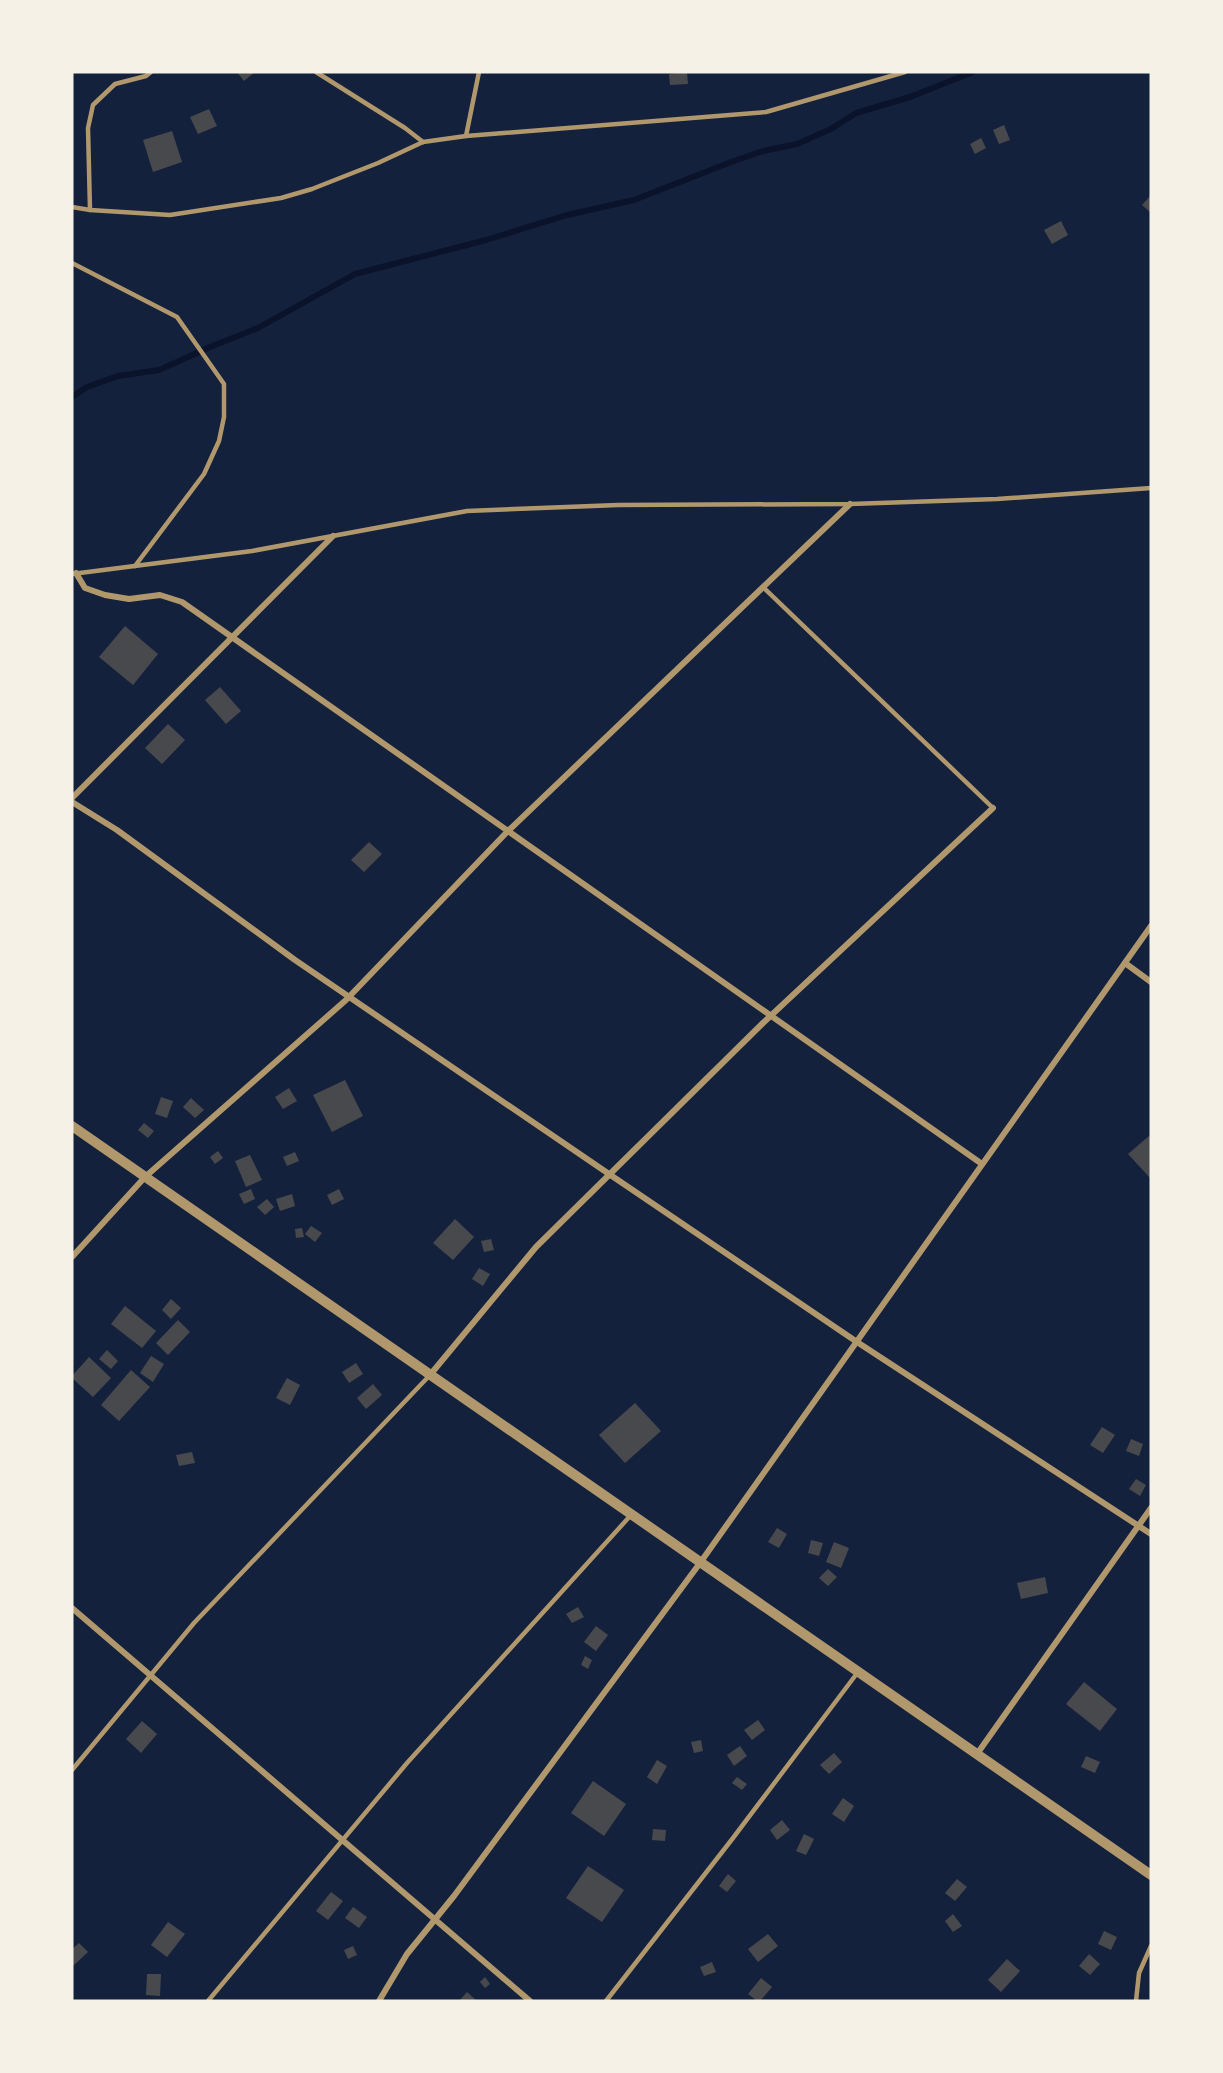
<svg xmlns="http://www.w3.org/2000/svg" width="1223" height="2073" viewBox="0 0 1223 2073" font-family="'Titillium Web',sans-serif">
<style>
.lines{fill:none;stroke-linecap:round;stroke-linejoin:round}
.stream{stroke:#0b132b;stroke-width:6}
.building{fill:#48494c}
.service{stroke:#b1986c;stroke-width:4.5}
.minor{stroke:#b1986c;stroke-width:6}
.tertiary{stroke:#b1986c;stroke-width:10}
</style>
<rect width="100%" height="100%" fill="#14213d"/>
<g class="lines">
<!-- stream -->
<polyline class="stream" points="72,397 87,387 118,376 159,370 210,347 258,328 355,274 486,240 567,215 634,200 731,162 763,151 797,144 831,129 856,113 910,97 973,72"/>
</g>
<!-- building -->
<g class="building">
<polygon points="237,72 255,72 244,81"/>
<polygon points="687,72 688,84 670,85 669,74"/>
<polygon points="209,109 217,126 198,134 190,117"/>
<polygon points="1004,125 1010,140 999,144 993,130"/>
<polygon points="172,131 182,162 153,172 143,140"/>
<polygon points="981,138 986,148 975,154 970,144"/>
<polygon points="1151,195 1151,213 1142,205"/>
<polygon points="1061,221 1068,235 1052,244 1044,230"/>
<polygon points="125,626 158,654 133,685 99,657"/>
<polygon points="220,687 241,711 226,724 205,700"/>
<polygon points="168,724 185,740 162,764 145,748"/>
<polygon points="369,842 382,854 364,872 351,860"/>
<polygon points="345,1080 363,1116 332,1132 313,1095"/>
<polygon points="289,1088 297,1101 283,1109 275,1097"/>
<polygon points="161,1097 173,1101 167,1118 155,1114"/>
<polygon points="191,1098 204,1110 195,1118 183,1107"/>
<polygon points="144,1123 154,1131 148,1138 138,1130"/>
<polygon points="1149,1136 1151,1138 1151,1179 1128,1154"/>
<polygon points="218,1151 223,1158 215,1164 210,1157"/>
<polygon points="295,1152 299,1161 287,1166 283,1157"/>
<polygon points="250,1155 262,1180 246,1187 235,1161"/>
<polygon points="251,1189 255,1199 244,1204 239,1194"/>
<polygon points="339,1189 344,1199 332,1205 327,1195"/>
<polygon points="292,1194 295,1206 280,1211 276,1199"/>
<polygon points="267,1199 274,1207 265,1215 257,1207"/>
<polygon points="455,1219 474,1237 453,1260 433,1243"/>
<polygon points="311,1226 322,1233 315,1242 305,1234"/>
<polygon points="302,1228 304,1237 296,1238 295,1229"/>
<polygon points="491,1239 494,1250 484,1252 481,1241"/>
<polygon points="479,1268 490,1274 483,1286 472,1279"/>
<polygon points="171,1299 181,1308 171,1319 162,1310"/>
<polygon points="125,1306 156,1331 142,1348 111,1324"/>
<polygon points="178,1320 190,1332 168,1355 156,1343"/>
<polygon points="107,1350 118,1361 111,1369 99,1359"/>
<polygon points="151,1356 164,1364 153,1382 140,1373"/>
<polygon points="89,1357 111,1378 93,1397 72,1378 72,1376"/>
<polygon points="356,1363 363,1374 349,1383 342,1372"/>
<polygon points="131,1370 150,1387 119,1421 101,1405"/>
<polygon points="287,1378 300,1385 290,1405 276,1398"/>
<polygon points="373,1384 382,1395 366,1409 357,1398"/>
<polygon points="635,1403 661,1431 625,1463 599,1435"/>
<polygon points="1102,1427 1115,1435 1103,1453 1090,1445"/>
<polygon points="1131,1439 1143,1444 1139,1456 1126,1451"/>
<polygon points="192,1452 195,1463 179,1466 176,1455"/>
<polygon points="1136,1479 1146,1485 1140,1496 1129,1489"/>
<polygon points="777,1528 787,1534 779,1548 768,1542"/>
<polygon points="811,1540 823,1543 819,1556 808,1553"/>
<polygon points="834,1542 849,1548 841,1568 826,1562"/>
<polygon points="828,1569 837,1577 828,1586 819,1578"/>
<polygon points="1045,1577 1048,1593 1021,1599 1017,1583"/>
<polygon points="578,1607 584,1617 572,1623 566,1614"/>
<polygon points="596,1626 608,1635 596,1651 584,1642"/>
<polygon points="585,1656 592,1660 588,1669 581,1665"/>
<polygon points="1084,1682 1117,1709 1100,1731 1066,1704"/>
<polygon points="758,1720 765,1730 752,1740 744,1730"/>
<polygon points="142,1721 157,1734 141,1753 126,1739"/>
<polygon points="701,1740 703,1751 694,1753 691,1742"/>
<polygon points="740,1746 747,1756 734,1766 727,1755"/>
<polygon points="834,1753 842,1762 829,1774 820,1765"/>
<polygon points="1086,1756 1100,1762 1095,1773 1081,1767"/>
<polygon points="657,1760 667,1766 657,1784 647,1777"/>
<polygon points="737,1777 747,1784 742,1790 732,1783"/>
<polygon points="593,1781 626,1804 604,1836 571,1813"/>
<polygon points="843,1798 854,1806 844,1822 832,1814"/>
<polygon points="782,1820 790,1830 777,1840 770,1830"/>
<polygon points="653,1829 666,1830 665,1841 652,1840"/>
<polygon points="804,1834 814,1839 806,1855 796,1851"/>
<polygon points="588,1866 624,1890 602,1922 566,1898"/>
<polygon points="728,1874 736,1881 727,1892 719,1886"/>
<polygon points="957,1879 967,1887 955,1901 945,1893"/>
<polygon points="331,1892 343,1901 328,1920 316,1911"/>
<polygon points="353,1907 367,1917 359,1928 345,1918"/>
<polygon points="953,1914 962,1926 953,1932 945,1921"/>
<polygon points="168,1922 185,1934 167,1957 151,1945"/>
<polygon points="1104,1931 1117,1937 1111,1950 1098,1944"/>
<polygon points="768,1934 778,1946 758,1962 748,1949"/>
<polygon points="79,1943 88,1952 73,1966 72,1949"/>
<polygon points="353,1946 357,1955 348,1959 344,1950"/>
<polygon points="1089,1954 1100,1964 1090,1975 1079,1966"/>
<polygon points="1007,1959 1020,1971 1001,1992 988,1980"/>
<polygon points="712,1962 716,1972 704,1976 700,1967"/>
<polygon points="147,1974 161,1974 160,1996 146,1995"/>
<polygon points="485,1977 490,1984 485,1988 480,1982"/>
<polygon points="761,1978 772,1987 760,2001 757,2001 748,1994"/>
<polygon points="467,1992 477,2001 459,2001"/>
</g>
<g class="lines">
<!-- service -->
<g class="service">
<polyline points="316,72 405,128 423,142"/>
<polyline points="466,136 479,72"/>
<polyline points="72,207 90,210 170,215 281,198 312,189 378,163 423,142 466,136 766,112 905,72"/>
<polyline points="90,210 88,128 93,105 115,84 146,76 151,72"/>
<polyline points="72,263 177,317 224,384 224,417 219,441 204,474 135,566"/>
<polyline points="72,574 252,551 467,511 618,505 850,504 997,499 1151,488"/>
<polyline points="763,587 993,808"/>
<polyline points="72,1770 194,1623 430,1375"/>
<polyline points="208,2001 407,1763 631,1515"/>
<polyline points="606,2001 733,1838 858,1672"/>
<polyline points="1136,2001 1139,1973 1151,1946"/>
</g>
<!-- minor -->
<g class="minor">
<polyline points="76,573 85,588 105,595 129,599 160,595 182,602 982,1164"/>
<polyline points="72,798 333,536"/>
<polyline points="72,802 117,830 295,960 609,1174 857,1342 1151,1534"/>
<polyline points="1125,963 1151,982"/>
<polyline points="72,1257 145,1177 346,1000 507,832 850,504"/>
<polyline points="430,1375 536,1247 763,1023 993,808"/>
<polyline points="72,1608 530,2001"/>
<polyline points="977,1754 1151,1508"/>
<polyline points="379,2001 407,1954 454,1896 700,1563 1151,926"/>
</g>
<!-- tertiary -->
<polyline class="tertiary" points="72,1126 1151,1875"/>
</g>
<!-- border -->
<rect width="1223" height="2073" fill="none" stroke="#f6f1e7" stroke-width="147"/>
</svg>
